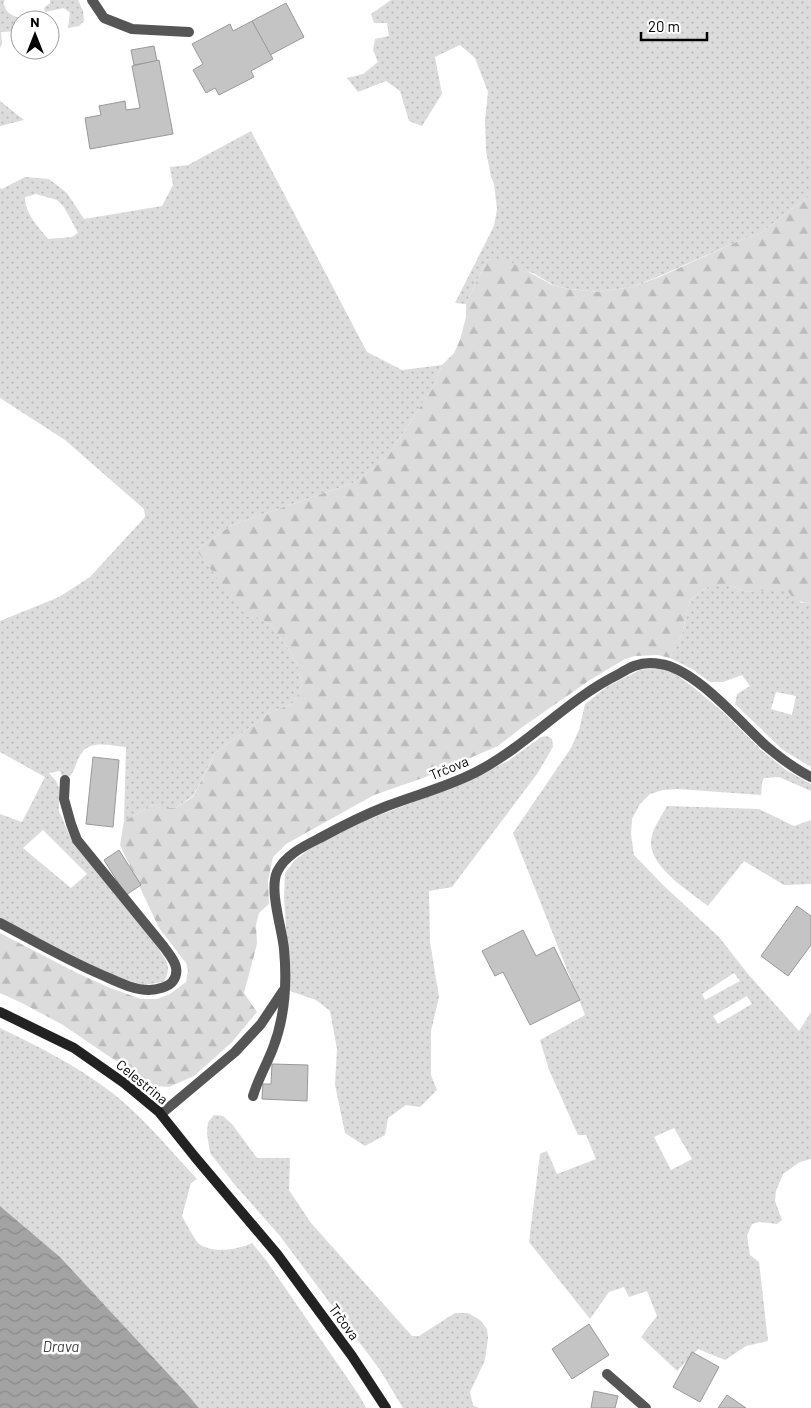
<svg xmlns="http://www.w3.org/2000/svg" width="811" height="1408" viewBox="0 0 811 1408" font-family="Barlow,sans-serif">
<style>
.green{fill:url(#green-dots);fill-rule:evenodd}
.forest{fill:url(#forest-firs)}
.water{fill:url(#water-waves)}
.building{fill:#c4c4c4;stroke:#999}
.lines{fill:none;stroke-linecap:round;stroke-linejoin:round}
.street{stroke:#555;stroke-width:10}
.secondary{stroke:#222;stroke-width:10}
.labels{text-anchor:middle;stroke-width:5;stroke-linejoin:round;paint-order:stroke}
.street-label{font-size:14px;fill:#000;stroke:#fff}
.water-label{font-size:15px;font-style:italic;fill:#444;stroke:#fff}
</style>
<defs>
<pattern id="green-dots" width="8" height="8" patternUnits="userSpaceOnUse" patternTransform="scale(1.25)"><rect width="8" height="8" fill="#dcdcdc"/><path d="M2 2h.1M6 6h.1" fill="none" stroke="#bbb" stroke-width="1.8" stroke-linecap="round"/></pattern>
<pattern id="forest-firs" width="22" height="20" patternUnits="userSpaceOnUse" patternTransform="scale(1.25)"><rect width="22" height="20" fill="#dcdcdc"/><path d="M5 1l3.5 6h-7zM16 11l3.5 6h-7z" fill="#bbb"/></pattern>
<pattern id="water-waves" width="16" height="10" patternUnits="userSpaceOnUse" patternTransform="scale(1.25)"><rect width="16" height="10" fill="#a3a3a3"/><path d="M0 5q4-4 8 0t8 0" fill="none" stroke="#8b8b8b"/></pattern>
</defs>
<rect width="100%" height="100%" fill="#fff"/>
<!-- green -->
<g class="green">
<path d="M0,0h5l-2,3c2,2 2,6 4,8 9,10 13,-1 13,20l-19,1 1,12 -2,4z"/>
<polygon points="50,0 78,0 83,11 84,21 79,26 68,28 70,13 64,8 45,12 44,8 50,3"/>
<polygon points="391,0 811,0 811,195 759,234 743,239 655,278 631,287 599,292 569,289 553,285 533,273 487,259 466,304 455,303 494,226 497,209 494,184 491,177 486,151 485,120 488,92 475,58 460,45 435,57 442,94 422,126 409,121 400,91 386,81 358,92 347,78 363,74 378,62 373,50 375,39 389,36 387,23 374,23 371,14"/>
<polygon points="0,101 24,120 0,126"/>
<path d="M251,131l116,221 35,18 40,-5 -9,22 -45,69 -32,26 -124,43 -36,25 51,66 10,1 14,8 18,25 8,14 5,20 -3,9 -7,11 -23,9 -54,40 -22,43 -18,12h-14l-8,-3 -29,16 2,-74c-15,-1 -36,-8 -45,7 -5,7 -5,15 -11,22h-8l-2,-5 -11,2 7,8 3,7v23l12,28 87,109c9,14 14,18 6,34l-21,3 -31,-10 -112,-56v-105l22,8 23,-45 -45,-25v-131l59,-24 31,-20 55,-60 -1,-8 -79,-69 -65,-42v-210l2,1 23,-12 24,2 18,14 17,26 78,-13 11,-21 -3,-18 18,-2zM36,194l21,6 7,7 14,26 -6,4 -24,2c-10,-13 -23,-25 -23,-42zM43,830l44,44 -16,14 -48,-40z"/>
<path d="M709,586h21l18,6 37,-6 16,17h10v164l-28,-17 -48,-46 2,-10 13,-8 -8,-11 -19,7h-13l-18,-13 -22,-11 12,-24 8,-34zM776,692l20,4 -4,19 -21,-6z"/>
<path d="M651,668l11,1 9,2 22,16 31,26 37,37 25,20 25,14v7l-32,-14 -15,1 -2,5 -1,12 -83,-6 -15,1 -13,4 -10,10 -8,15 -1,15 3,21 30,31 55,51 29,37 51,57 12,-19v147l-11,3 -17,12 -7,17 -1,10 7,19 -5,4 -18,-2 -7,2 -5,12 3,19 9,7 9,79 -22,5 -21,14 -27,-11 -21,22 -36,-34 16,-21 -10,-25 -18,6 -5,-10 -15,5 -19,27 -61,-77 11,-88 7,-3 10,23 39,-15 -10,-24h-8l-29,-65 -9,-30 45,-25 -72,-182 58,-85 8,-18 6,-26 23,-18 32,-16zM734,973l6,8 -35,19 -3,-6zM747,996l5,8 -34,20 -5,-8zM674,1128l18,31 -21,11 -17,-33z"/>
<polygon points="547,736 552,739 553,747 537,774 452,887 429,891 430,942 439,997 431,1031 431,1075 437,1090 420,1107 406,1105 388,1118 385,1135 365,1146 345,1133 335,1085 337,1049 330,1011 316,1000 290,991 284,898 285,873 295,860 315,845 367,820 455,786 508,761 541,737"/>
<path d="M667,806l92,3 35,17 17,-6v64l-27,1 -40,-24 -36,45c-18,-14 -59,-39 -57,-65 1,-12 10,-24 16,-35z"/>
<path d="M0,1028c37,18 74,36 107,61 34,25 61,59 90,90l-6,4 -9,33c3,6 12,22 16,27 13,11 40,7 54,0l14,17 93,135 7,13h-167l-11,-13 -128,-138 -60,-51z"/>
<polygon points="214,1115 223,1116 232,1124 257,1158 290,1158 289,1190 311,1223 412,1336 419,1336 455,1313 468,1313 480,1320 487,1329 488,1338 485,1360 470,1392 473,1405 478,1408 403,1408 380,1370 280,1236 235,1185 210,1153 207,1133 208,1122"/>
</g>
<!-- forest -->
<path class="forest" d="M811,195v408c-14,0 -20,-5 -26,-17l-6,3 -31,3 -18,-6h-21l-19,14 -8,34 -12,24 -12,-3 -23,1 -10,3 -35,21 -69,48 -23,18 -75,32 -49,17 -88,49 -13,13 -5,24 1,23 -10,9 -3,12 1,19 -13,49 13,19 -25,30 -38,34 -25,11 -14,-1 -48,-31 -44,-30 -41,-22 -22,-10v-60l75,39 33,15 33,12h16l13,-5 16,-12 2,-12 -2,-7 -27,-35 -39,-83 4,-24 29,-16 8,3h14l18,-11 22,-44 54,-40 23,-9 7,-11 3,-9 -5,-20 -8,-14 -18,-25 -14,-8h-10l-51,-67 36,-25 124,-43 32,-26 45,-69 9,-22 12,-12 6,-13 6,-23v-13l21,-45 22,2 43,24 17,4 30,3 32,-5 26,-9 86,-39 16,-5z"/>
<!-- water -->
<polygon class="water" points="0,1206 60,1257 188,1395 199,1408 0,1408"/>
<!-- building -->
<g class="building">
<polygon points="286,3 304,37 270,55 252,21"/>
<polygon points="252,21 273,59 251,71 254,77 219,95 215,88 206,93 193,70 203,64 192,44 230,24 233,31"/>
<polygon points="154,46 157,61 134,65 131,50"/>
<polygon points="159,60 173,134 90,149 85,118 101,115 99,106 125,101 126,110 140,108 132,66"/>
<polygon points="93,757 119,760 113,827 86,824"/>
<polygon points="119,850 141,885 126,895 104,860"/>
<polygon points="797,906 811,916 811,945 788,976 761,956"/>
<polygon points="523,930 536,956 554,947 580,1000 530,1025 503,972 495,976 482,951"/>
<polygon points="272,1064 308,1065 307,1101 262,1099 263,1084 271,1084"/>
<polygon points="589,1324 609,1355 572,1379 552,1349"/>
<polygon points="692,1352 719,1367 700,1402 673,1387"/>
<polygon points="594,1391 618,1396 615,1408 591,1408"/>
<polygon points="727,1395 746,1408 718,1408"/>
</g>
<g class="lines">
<!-- street -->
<g class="street">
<polyline points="92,0 104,18 132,29 189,32"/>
<path d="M0,923c34,18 67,37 102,52 14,6 31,15 47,15 7,0 20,-3 24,-9 9,-13 -2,-24 -9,-34l-87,-107 -6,-16 -7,-25 1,-19"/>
<path d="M253,1096c5,-17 14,-32 20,-48 12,-31 14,-67 11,-99 -2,-21 -15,-58 -7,-77 8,-17 27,-26 43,-34 22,-12 44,-23 67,-32 31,-12 64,-20 93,-36 50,-27 88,-71 139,-96 5,-3 10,-6 15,-8 8,-3 17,-4 26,-2 34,4 79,57 105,81 14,12 30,24 46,32"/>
<polyline points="161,1114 235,1052 261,1024 283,991"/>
<polyline points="607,1374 646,1408"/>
</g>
<!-- secondary -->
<polyline class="secondary" points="0,1012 74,1048 124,1083 159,1112 195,1157 277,1254 352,1356 386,1408"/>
</g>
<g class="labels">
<!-- street labels -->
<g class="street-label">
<text transform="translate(449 768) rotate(-22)" y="5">Trčova</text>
<text transform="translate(142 1082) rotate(39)" y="5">Celestrina</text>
<text transform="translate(344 1322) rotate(54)" y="5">Trčova</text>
</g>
<!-- water labels -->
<g class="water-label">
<text x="61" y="1352">Drava</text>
</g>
</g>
<!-- north arrow -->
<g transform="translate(35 35)"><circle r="24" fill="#ffffff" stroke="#999999"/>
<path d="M0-4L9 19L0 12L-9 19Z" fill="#000000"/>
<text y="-8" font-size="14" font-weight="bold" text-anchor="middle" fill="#000000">N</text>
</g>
<!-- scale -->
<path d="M641 32v8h66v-8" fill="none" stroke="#000000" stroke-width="2.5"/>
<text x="648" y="32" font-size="15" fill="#000000" stroke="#ffffff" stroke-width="4" paint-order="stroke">20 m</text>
</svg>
